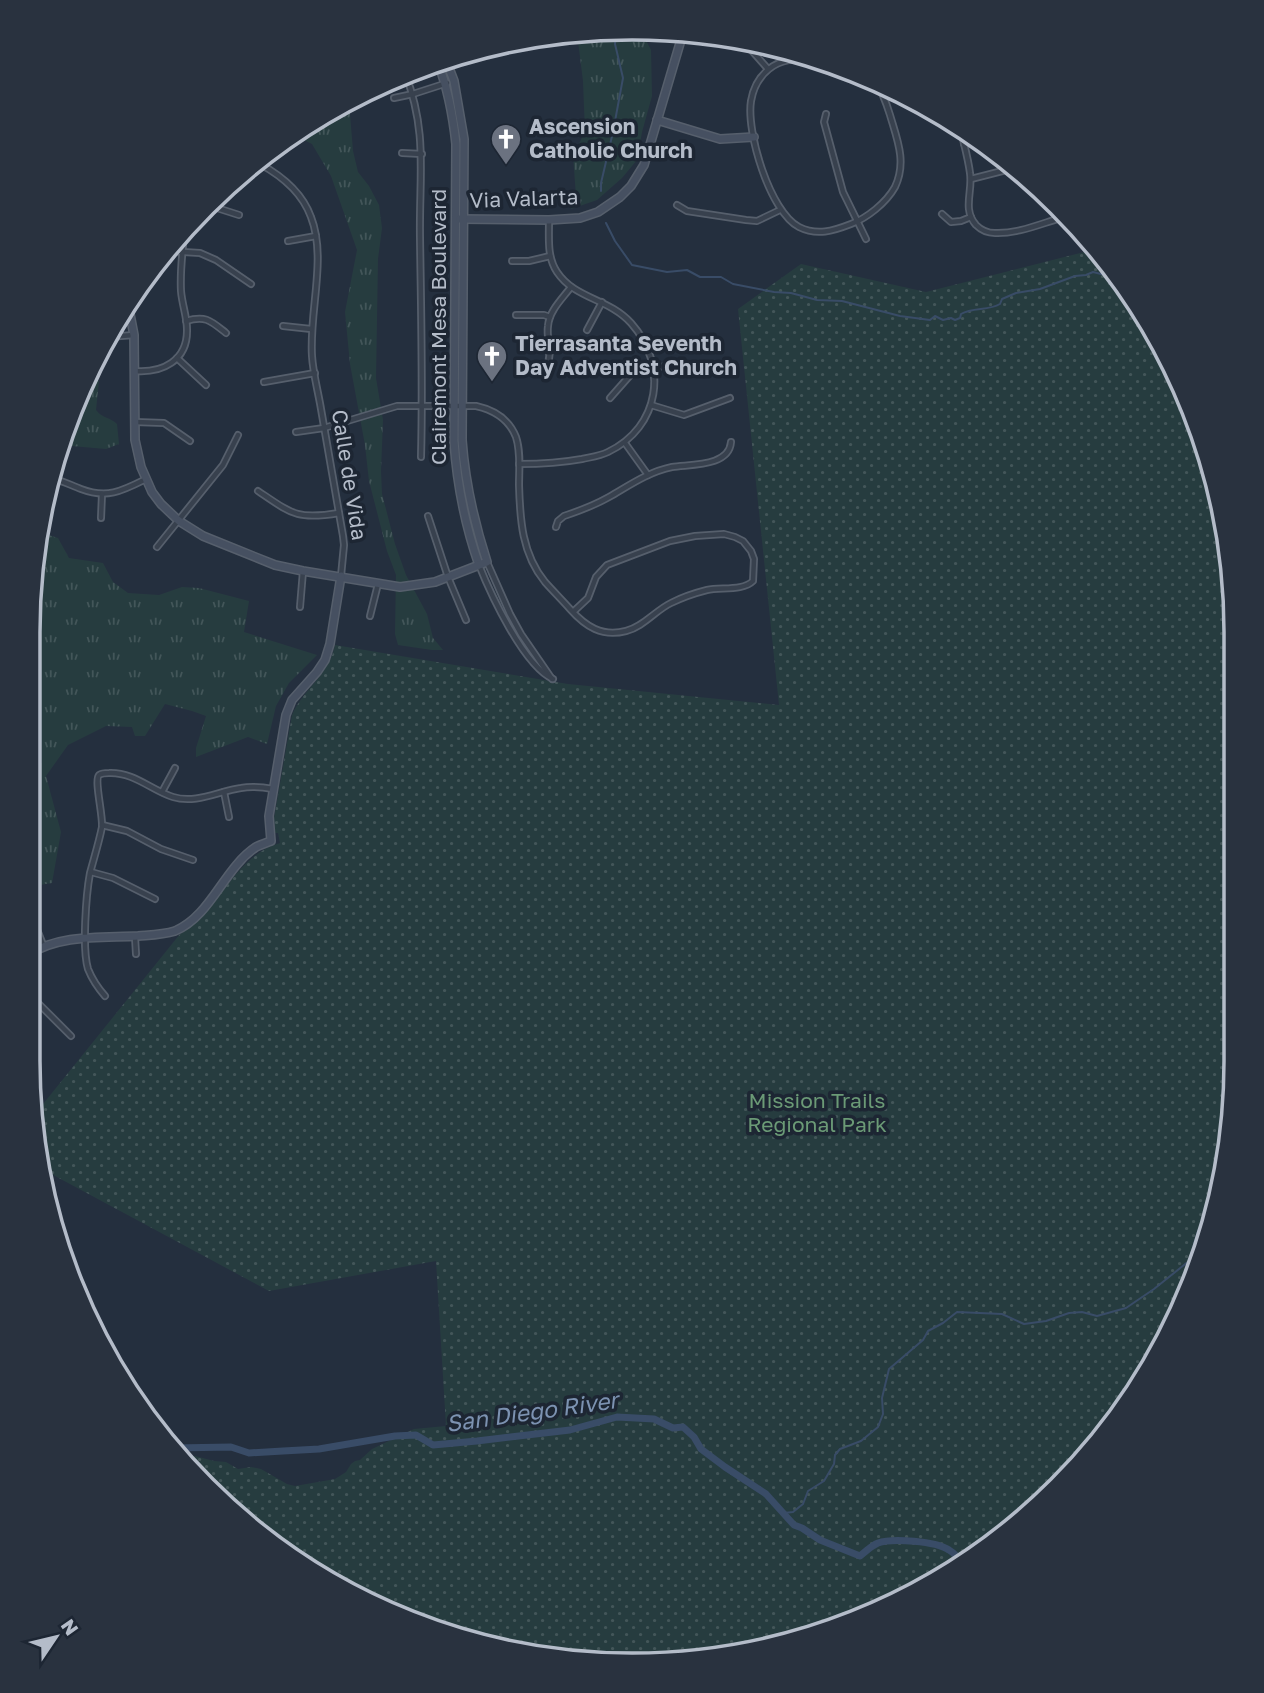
<svg xmlns="http://www.w3.org/2000/svg" width="1264" height="1693" viewBox="0 0 1264 1693" font-family="'Golos Text',sans-serif">
<style>
.grass{fill:url(#grass-tufts)}
.park{fill:url(#park-dots)}
.lines{fill:none;stroke-linecap:round;stroke-linejoin:round}
.stream{stroke:#394c67;stroke-width:2}
.river{stroke:#394c67;stroke-width:7}
.street-casing{stroke:#565f6c;stroke-width:8}
.secondary-casing{stroke:#565f6c;stroke-width:10}
.street{stroke:#38414e;stroke-width:4.5}
.secondary{stroke:#465061;stroke-width:7}
.labels{text-anchor:middle;stroke-width:7;stroke-linejoin:round;paint-order:stroke}
.poi-label{font-size:21px;font-weight:bold;fill:#b4bcc9;stroke:#1d2633;text-anchor:start}
.street-label{font-size:21px;fill:#b4bcc9;stroke:#1d2633}
.park-label{font-size:21px;fill:#6b9a76;stroke:#1d2633}
.water-label{font-size:23px;font-style:italic;fill:#7c92b1;stroke:#1d2633}
.rim{fill:none;stroke:#b4bcc9;stroke-width:3.5}
</style>
<defs>
<pattern id="grass-tufts" width="24" height="20" patternUnits="userSpaceOnUse" patternTransform="scale(1.75)"><rect width="24" height="20" fill="#263c3f"/><path d="M3 7l-1-3M5 7V3M7 7l1-3M15 17l-1-3M17 17v-4M19 17l1-3" fill="none" stroke="#435659"/></pattern>
<pattern id="park-dots" width="8" height="8" patternUnits="userSpaceOnUse" patternTransform="scale(1.75)"><rect width="8" height="8" fill="#263c3f"/><path d="M2 2h.1M6 6h.1" fill="none" stroke="#435659" stroke-width="1.8" stroke-linecap="round"/></pattern>
</defs>
<rect width="100%" height="100%" fill="#242f3e"/>
<!-- grass -->
<g class="grass">
<polygon points="632,28 640,29 651,50 652,96 642,132 637,160 622,178 597,200 571,209 576,196 573,155 585,132 583,81 577,33"/>
<polygon points="349,102 353,151 358,172 369,186 379,205 382,228 378,259 376,378 383,420 381,471 382,494 395,544 406,575 427,614 433,638 443,650 432,650 398,645 395,634 396,575 387,551 369,481 365,445 350,364 345,312 357,250 331,176 312,144 292,134 296,130"/>
<path d="M86,377l13,4 -3,29c7,9 14,7 21,14l2,20 -13,5 -46,-4z"/>
<polygon points="39,532 58,538 69,558 103,563 113,582 128,593 159,595 182,587 199,588 249,601 244,632 317,655 289,683 276,706 267,744 248,737 196,757 196,748 206,716 192,711 165,704 145,736 135,736 132,727 106,726 68,745 46,776 61,832 52,883 28,887 29,593"/>
</g>
<!-- park -->
<path class="park" d="M1096,249l38,47 70,141 27,117v585l-27,116 -49,108 -69,97 -118,103 -142,70 -155,31 -157,-11 -149,-50 -160,-115 -26,-34 16,2 19,5 12,1 12,7 13,-2 10,2 26,15 8,2 40,-7 11,-7 5,-8 4,-3 5,-1 12,-11 42,-20 32,-3 -10,-165 -167,30 -227,-122 -7,-55 145,-180c40,-24 54,-78 100,-91l-2,-10h-3l-1,-15 18,-103c12,-27 37,-40 43,-70l233,39 211,21 -41,-396 63,-45 125,28z"/>
<g class="lines">
<!-- stream -->
<g class="stream">
<polyline points="601,191 601,183 613,132 623,78 615,44 616,30"/>
<path d="M606,223l9,18 17,24 35,7 20,-2 13,7h21l12,7 41,8 17,1 26,7 25,1 58,15 30,4 5,-4 8,4 8,-2 4,2 5,-2 1,-4c12,-7 27,-3 39,-10l2,-5 14,-6 24,-4 35,-13 11,-1 7,-3 8,2 13,-3"/>
<polyline points="784,1513 793,1512 803,1504 808,1491 824,1481 834,1464 835,1455 840,1449 861,1441 878,1427 883,1414 882,1398 889,1369 923,1340 928,1331 943,1323 957,1312 1002,1314 1024,1324 1046,1321 1069,1313 1082,1312 1097,1316 1126,1308 1154,1289 1189,1261 1198,1231 1216,1202"/>
</g>
<!-- river -->
<path class="river" d="M174,1448l57,-1 18,6 34,-2 36,-2 76,-13 21,-1 17,10 44,-4 93,-11 47,-13 37,2 19,9 10,-1 11,10 7,12 24,18 41,27 28,31 8,3 18,12 40,16c5,-4 11,-10 18,-13 14,-5 58,-2 71,7 7,4 10,10 18,14"/>
<!-- street casing -->
<g class="street-casing">
<g id="street">
<polyline points="746,44 768,69"/>
<path d="M815,59c-17,0 -33,-1 -46,10 -10,8 -16,20 -18,32 -5,31 19,111 48,126 18,9 34,4 52,-3 16,-6 35,-21 44,-37 12,-25 2,-48 -5,-72 -4,-13 -8,-24 -15,-35"/>
<path d="M405,73c23,59 14,103 15,164 1,74 3,147 1,220"/>
<polyline points="394,98 413,94 447,83"/>
<polyline points="826,114 824,122 843,192 866,239"/>
<path d="M960,126c3,15 8,31 10,47 3,18 -8,36 6,52 5,5 12,8 19,8 25,1 49,-11 73,-17"/>
<polyline points="964,144 980,140"/>
<polyline points="402,153 422,154"/>
<path d="M260,164c22,12 42,28 51,53 16,41 -2,94 1,139 1,17 6,35 9,53 7,42 15,85 22,127l1,9 -3,31"/>
<polyline points="971,179 1014,168"/>
<polyline points="677,205 687,211 746,220 757,221 780,210"/>
<polyline points="214,207 239,215"/>
<polyline points="942,214 951,222 961,221 971,217"/>
<polyline points="288,241 316,236"/>
<polyline points="167,251 200,253 216,260 251,284"/>
<polyline points="512,261 529,261 550,256"/>
<polyline points="516,315 544,315 550,317"/>
<path d="M186,321c20,-6 25,0 40,12"/>
<polyline points="283,326 311,329"/>
<polyline points="587,330 602,302"/>
<polyline points="108,337 134,335"/>
<polyline points="177,358 206,385"/>
<path d="M520,366h27c6,-12 -1,-27 1,-40 1,-15 14,-27 23,-39"/>
<path d="M135,371c27,2 53,-10 52,-42 0,-12 -5,-25 -6,-38 -1,-18 1,-37 3,-55"/>
<polyline points="264,382 315,373"/>
<polyline points="610,398 633,372 671,365 695,373"/>
<polyline points="651,405 684,415 730,398"/>
<polyline points="135,422 164,423 190,441"/>
<path d="M296,432l28,-4 73,-22h79c18,4 33,13 40,31 5,15 3,33 3,48 1,35 3,69 26,97 8,9 17,18 25,27 16,18 32,28 56,22 17,-4 30,-21 45,-28 12,-6 24,-10 36,-13 14,-3 36,1 46,-9l1,-22 -3,-8 -8,-10 -8,-4 -11,-3 -29,2 -25,5 -63,24 -11,12 -8,21 -15,14"/>
<polyline points="625,443 648,475"/>
<path d="M519,464c22,0 41,-1 63,-5 9,-2 18,-3 26,-7 52,-25 61,-86 23,-129 -23,-25 -56,-24 -74,-51 -10,-15 -8,-33 -8,-51"/>
<path d="M48,478c12,1 22,7 33,11 26,10 41,2 65,-10"/>
<path d="M258,491c34,23 39,29 81,22"/>
<polyline points="428,516 448,577 466,620"/>
<polyline points="101,518 102,494"/>
<path d="M556,527l2,-6 6,-5c15,-5 31,-11 45,-19 21,-12 39,-25 63,-30 18,-3 57,0 59,-25"/>
<polyline points="157,547 223,465 238,435"/>
<polyline points="487,562 510,614 521,634 552,679"/>
<path d="M479,565c12,30 45,101 74,114"/>
<polyline points="300,607 303,571"/>
<polyline points="370,616 378,584"/>
<polyline points="162,792 175,768"/>
<polyline points="224,792 229,817"/>
<polyline points="102,825 127,831 161,849 193,860"/>
<polyline points="91,872 113,878 155,899"/>
<polyline points="34,922 44,947"/>
<polyline points="135,937 136,954"/>
<polyline points="28,993 71,1036"/>
<path d="M105,996c-7,-8 -13,-17 -17,-27 -6,-20 -2,-74 2,-96 4,-15 9,-31 12,-46 1,-12 -8,-47 -3,-52 3,-2 7,-2 10,-2 25,-1 42,17 64,24 23,7 46,-6 68,-9 11,-2 21,-1 32,1"/>
</g>
</g>
<!-- secondary casing -->
<g class="secondary-casing">
<g id="secondary">
<path d="M438,63c10,26 15,53 18,81l-2,297c3,43 11,84 25,124"/>
<polyline points="657,120 720,139 754,137"/>
<polyline points="460,219 549,220 580,218 598,212 620,197 631,186 644,165 683,33"/>
<path d="M128,304l6,31 1,105 6,27 11,25 9,12 18,17 24,15 72,29 28,6 97,16 35,-5 52,-20c-13,-40 -22,-80 -25,-122l2,-301 -10,-58 -8,-21"/>
<path d="M28,955c31,-21 75,-17 110,-19 12,-1 24,-1 37,-5 36,-15 49,-63 81,-84 4,-2 10,-4 15,-6l-2,-25 17,-101 6,-15 25,-28 8,-12 5,-16 11,-68"/>
</g>
</g>
<!-- street -->
<use href="#street" class="street"/>
<!-- secondary -->
<use href="#secondary" class="secondary"/>
</g>
<!-- icons -->
<defs>
<g id="church-pin" transform="scale(1.575)"><path d="M0 17L-7.5 6A9.5 9.5 0 1 1 7.5 6Z" fill="#6b7280" stroke="#1d2633"/><path d="M-1.2-6h2.4v3.5h3.3v2.4h-3.3V6h-2.4V-.1h-3.3v-2.4h3.3Z" fill="#fff"/></g>
</defs>
<g fill-rule="evenodd">
<use href="#church-pin" x="506" y="139"/>
<use href="#church-pin" x="492" y="356"/>
</g>
<g class="labels">
<!-- poi labels -->
<g class="poi-label">
<text x="529" y="134">Ascension<tspan x="529" dy="24">Catholic Church</tspan></text>
<text x="515" y="351">Tierrasanta Seventh<tspan x="515" dy="24">Day Adventist Church</tspan></text>
</g>
<!-- street labels -->
<g class="street-label">
<text transform="translate(524 199) rotate(-2)" y="7">Via Valarta</text>
<text transform="translate(439 327) rotate(-90)" y="7">Clairemont Mesa Boulevard</text>
<text transform="translate(349 475) rotate(81)" y="7">Calle de Vida</text>
</g>
<!-- park labels -->
<g class="park-label">
<text x="817" y="1108">Mission Trails<tspan x="817" dy="24">Regional Park</tspan></text>
</g>
<!-- water labels -->
<g class="water-label">
<text transform="translate(532 1412) rotate(-8)" y="8">San Diego River</text>
</g>
</g>
<!-- crop -->
<path d="M0 0H1264V1693H0ZM632 40H632A592 592 0 0 1 1224 632V1061A592 592 0 0 1 632 1653H632A592 592 0 0 1 40 1061V632A592 592 0 0 1 632 40Z" fill="#29323f" fill-rule="evenodd"/>
<path class="rim" d="M632 40H632A592 592 0 0 1 1224 632V1061A592 592 0 0 1 632 1653H632A592 592 0 0 1 40 1061V632A592 592 0 0 1 632 40Z"/>
<!-- north arrow -->
<g transform="translate(56 1637) rotate(55)" stroke="#1d2633" stroke-width="5" paint-order="stroke">
<path d="M0-5L12 26L0 18L-12 26Z" fill="#b4bcc9"/>
<text y="-10" font-size="19" font-weight="bold" text-anchor="middle" fill="#b4bcc9">N</text>
</g>
</svg>
